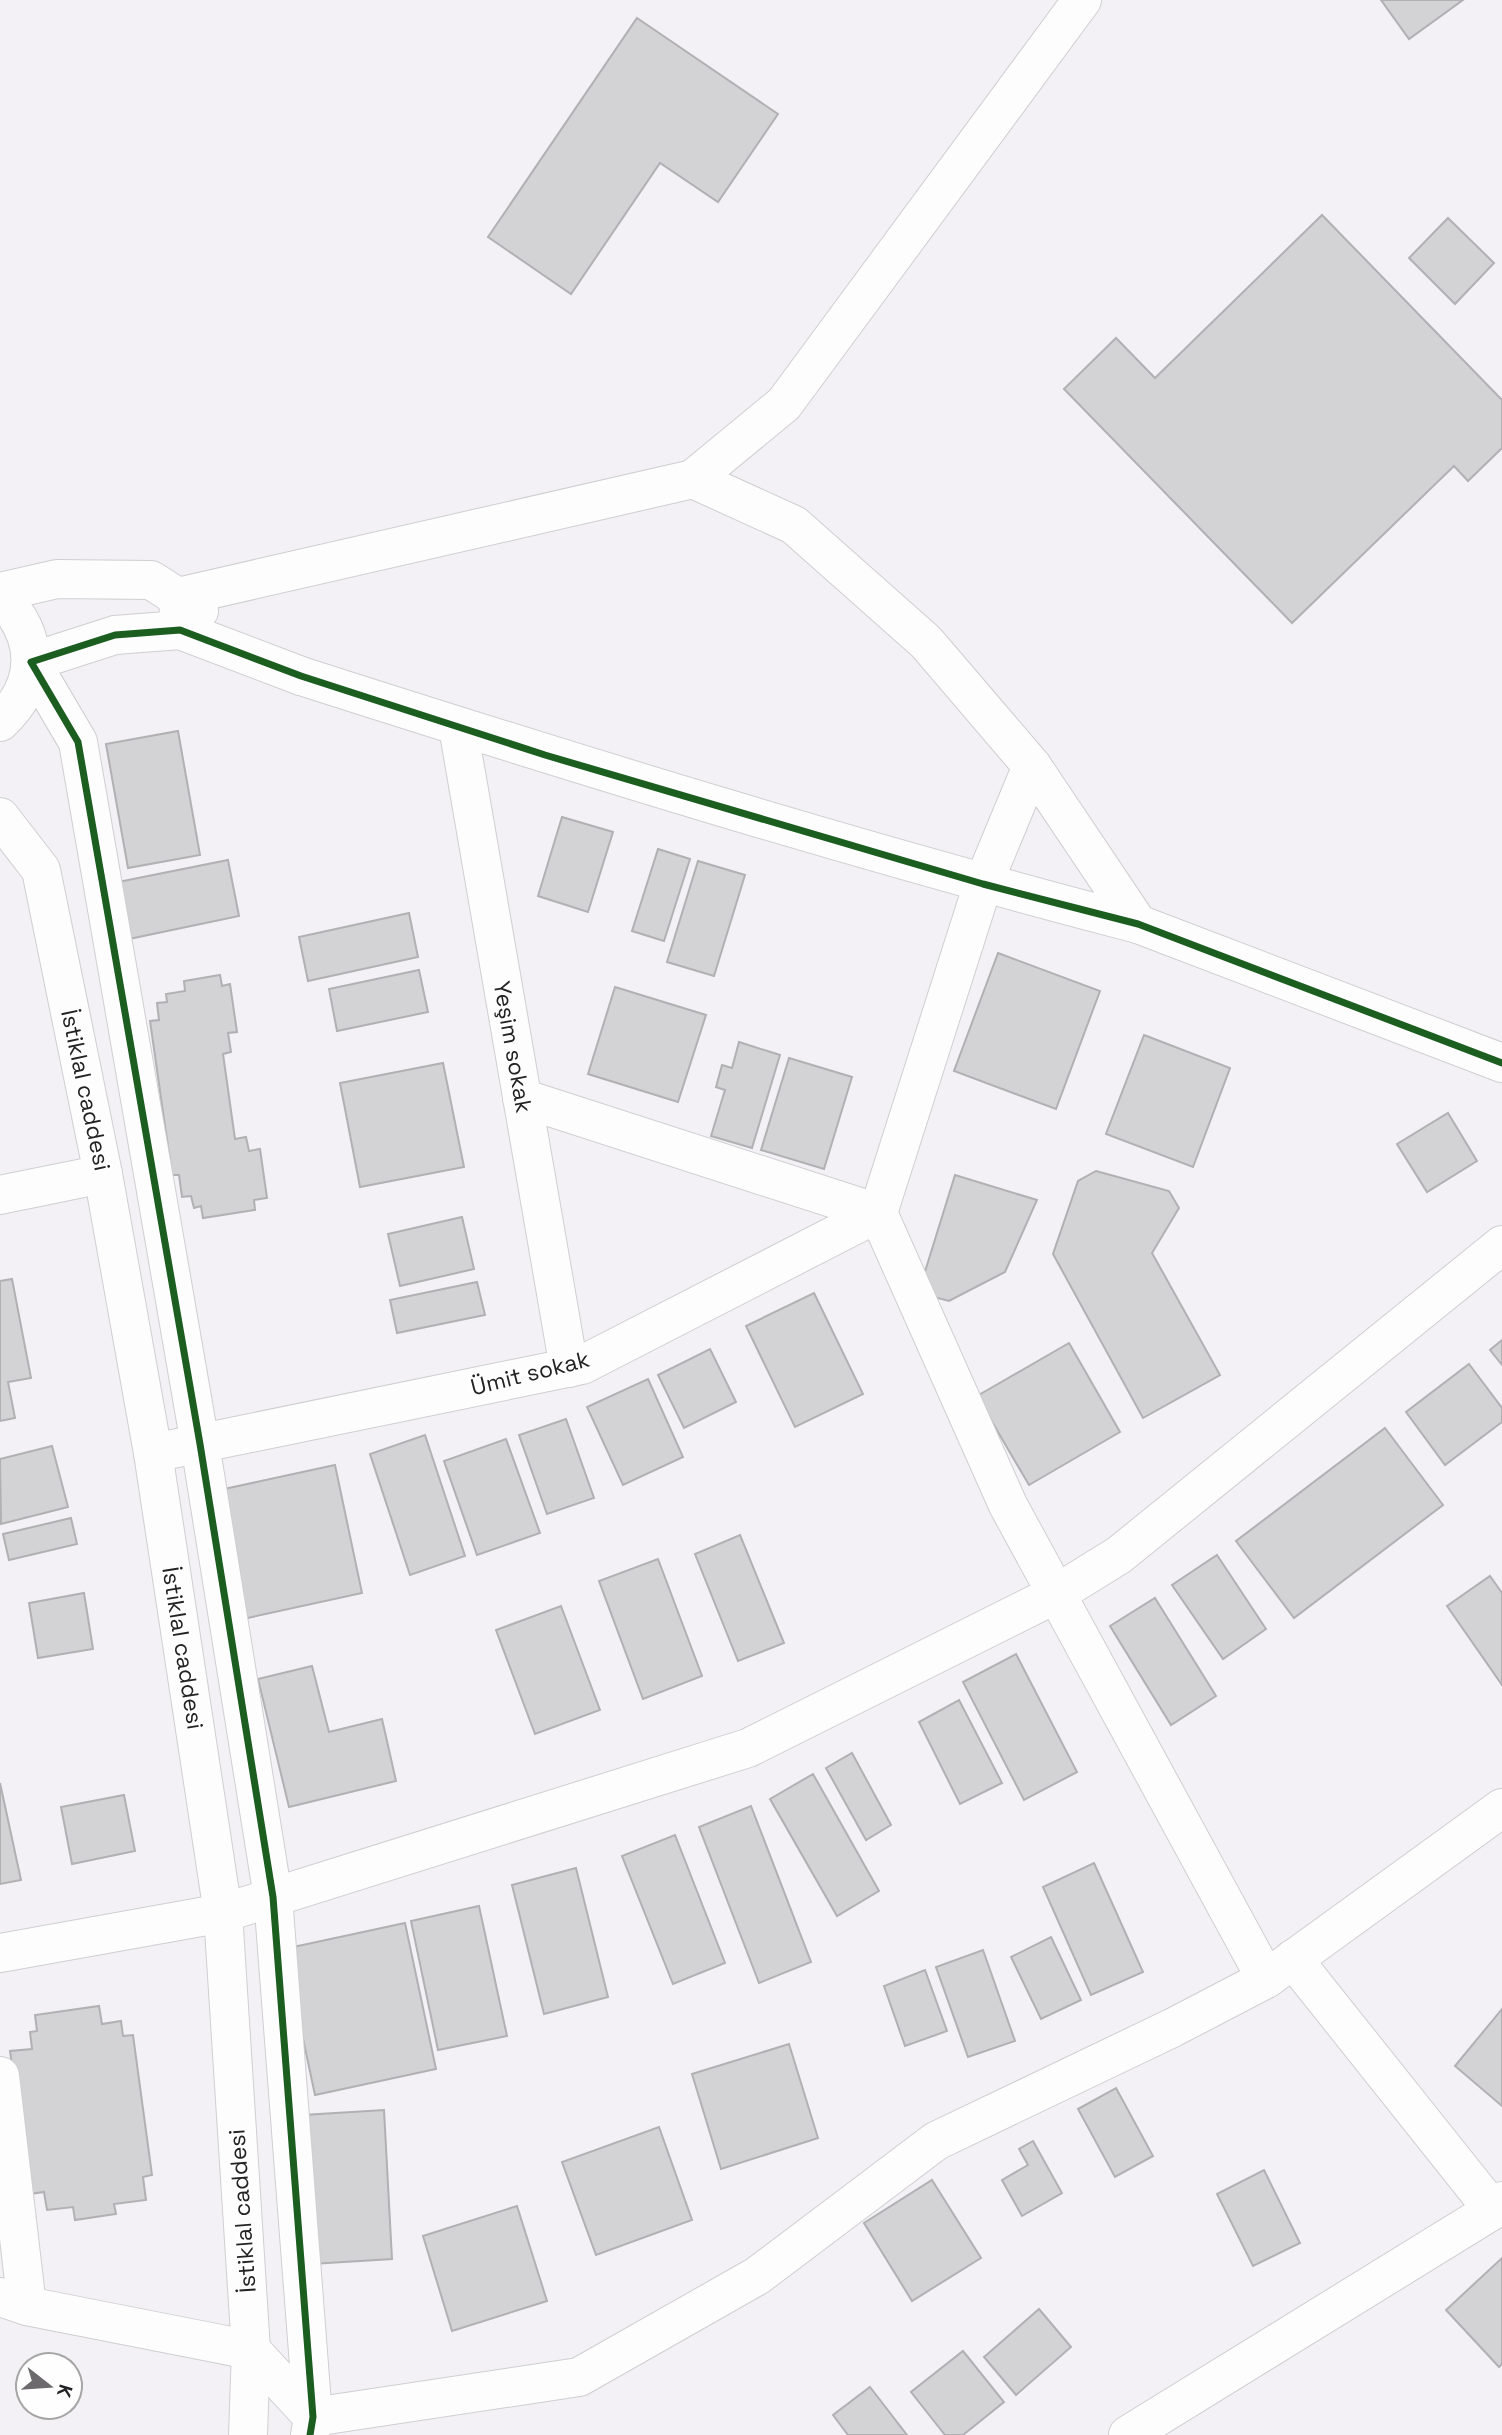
<svg xmlns="http://www.w3.org/2000/svg" width="1502" height="2435" viewBox="0 0 1502 2435" font-family="'Space Grotesk',sans-serif">
<style>
.building{fill:#d3d2d5;stroke:#b1b0b2;stroke-width:2}
.lines{fill:none;stroke-linecap:round;stroke-linejoin:round}
.street-casing{stroke:#cfced1;stroke-width:40}
.secondary-casing{stroke:#cfced1;stroke-width:40}
.street{stroke:#fdfdfe;stroke-width:38}
.secondary{stroke:#fdfdfe;stroke-width:38}
.cycleway-casing{stroke:#fefefe;stroke-width:11}
.cycleway{stroke:#1b5e20;stroke-width:7}
.labels{text-anchor:middle;stroke-width:5;stroke-linejoin:round;paint-order:stroke}
.street-label{font-size:23px;fill:#232224;stroke:#fefefe}
</style>
<rect width="100%" height="100%" fill="#f3f1f5"/>
<!-- building -->
<g class="building">
<polygon points="1381,0 1463,0 1409,39"/>
<polygon points="637,18 778,114 718,202 660,163 571,294 488,237"/>
<polygon points="1322,215 1502,400 1502,448 1468,481 1454,466 1292,623 1064,389 1116,338 1155,378"/>
<polygon points="1448,218 1494,263 1455,304 1409,258"/>
<polygon points="178,731 200,855 128,868 106,744"/>
<polygon points="562,817 613,832 588,912 538,896"/>
<polygon points="658,849 690,859 664,941 632,931"/>
<polygon points="228,860 239,916 129,939 118,882"/>
<polygon points="698,861 745,875 714,976 667,962"/>
<polygon points="409,913 418,957 308,981 299,937"/>
<polygon points="998,953 1100,991 1056,1109 954,1071"/>
<polygon points="419,970 428,1012 337,1031 329,989"/>
<polygon points="220,975 222,986 230,984 237,1032 228,1033 231,1052 223,1054 235,1139 246,1137 249,1151 260,1149 267,1198 254,1200 255,1210 203,1218 201,1206 194,1208 191,1196 182,1197 179,1175 172,1175 150,1021 159,1020 157,1003 167,1002 166,994 185,991 184,981"/>
<polygon points="615,987 706,1015 678,1102 588,1074"/>
<polygon points="1144,1035 1230,1068 1193,1167 1106,1134"/>
<polygon points="739,1042 780,1055 752,1148 711,1136 725,1090 716,1087 722,1065 732,1068"/>
<polygon points="789,1058 852,1077 824,1169 761,1150"/>
<polygon points="443,1063 464,1167 360,1187 340,1083"/>
<polygon points="1448,1113 1477,1161 1427,1192 1397,1144"/>
<polygon points="1096,1171 1169,1191 1179,1208 1152,1253 1220,1375 1143,1418 1053,1254 1078,1181"/>
<polygon points="955,1175 1037,1200 1005,1272 949,1301 930,1296 923,1278"/>
<polygon points="462,1217 474,1269 400,1286 388,1234"/>
<polygon points="12,1279 31,1378 8,1382 15,1418 0,1421 0,1281"/>
<polygon points="477,1282 485,1315 397,1333 390,1300"/>
<polygon points="814,1293 863,1394 795,1427 746,1326"/>
<polygon points="1502,1340 1502,1365 1490,1350"/>
<polygon points="1069,1343 1120,1432 1029,1485 977,1396"/>
<polygon points="710,1349 736,1402 684,1428 658,1375"/>
<polygon points="1469,1364 1502,1408 1502,1422 1445,1465 1406,1412"/>
<polygon points="648,1379 683,1457 623,1485 587,1407"/>
<polygon points="566,1419 594,1498 547,1514 519,1435"/>
<polygon points="1385,1428 1443,1505 1294,1618 1236,1541"/>
<polygon points="425,1435 465,1556 410,1575 370,1454"/>
<polygon points="506,1439 540,1533 477,1555 444,1461"/>
<polygon points="52,1446 68,1507 1,1524 0,1459"/>
<polygon points="335,1465 362,1593 243,1619 215,1491"/>
<polygon points="71,1518 77,1544 9,1560 3,1534"/>
<polygon points="740,1535 784,1643 738,1661 695,1554"/>
<polygon points="1217,1555 1266,1629 1223,1659 1172,1585"/>
<polygon points="658,1559 702,1676 643,1699 599,1581"/>
<polygon points="1490,1576 1502,1593 1502,1685 1447,1606"/>
<polygon points="84,1593 93,1649 38,1658 29,1603"/>
<polygon points="1155,1598 1216,1696 1171,1725 1110,1626"/>
<polygon points="561,1606 600,1710 535,1734 496,1630"/>
<polygon points="1016,1654 1077,1772 1024,1800 963,1682"/>
<polygon points="312,1666 329,1732 382,1719 396,1781 289,1807 258,1679"/>
<polygon points="959,1700 1002,1783 960,1804 919,1722"/>
<polygon points="852,1753 891,1825 866,1840 826,1768"/>
<polygon points="813,1774 879,1891 837,1916 770,1799"/>
<polygon points="0,1783 21,1880 0,1884"/>
<polygon points="124,1795 135,1851 72,1864 61,1807"/>
<polygon points="751,1806 811,1962 759,1983 699,1827"/>
<polygon points="675,1835 725,1963 673,1984 622,1856"/>
<polygon points="1094,1863 1143,1972 1091,1995 1043,1887"/>
<polygon points="576,1868 608,1997 544,2014 512,1885"/>
<polygon points="479,1906 507,2036 438,2050 411,1921"/>
<polygon points="405,1923 436,2069 315,2095 284,1949"/>
<polygon points="1051,1937 1081,2000 1041,2019 1011,1957"/>
<polygon points="983,1950 1015,2041 968,2057 936,1967"/>
<polygon points="925,1970 947,2031 905,2046 884,1986"/>
<polygon points="99,2006 102,2024 121,2021 123,2036 133,2035 152,2175 143,2177 146,2200 114,2204 116,2214 75,2220 73,2207 47,2210 44,2192 30,2194 10,2051 32,2049 30,2032 37,2031 35,2015"/>
<polygon points="1502,2009 1502,2106 1455,2066"/>
<polygon points="789,2044 818,2138 721,2169 692,2074"/>
<polygon points="1116,2088 1153,2156 1115,2177 1078,2109"/>
<polygon points="384,2110 392,2259 312,2264 303,2115"/>
<polygon points="659,2127 692,2220 596,2255 562,2162"/>
<polygon points="1033,2141 1062,2193 1022,2216 1002,2180 1028,2165 1019,2149"/>
<polygon points="1264,2170 1300,2243 1253,2266 1217,2194"/>
<polygon points="932,2180 981,2258 912,2301 864,2223"/>
<polygon points="517,2206 547,2301 452,2331 423,2236"/>
<polygon points="1502,2258 1502,2364 1499,2367 1446,2310"/>
<polygon points="1039,2309 1071,2347 1016,2395 984,2357"/>
<polygon points="963,2351 1004,2402 963,2435 945,2435 911,2392"/>
<polygon points="870,2387 907,2435 848,2435 833,2415"/>
</g>
<g class="lines">
<!-- street casing -->
<g class="street-casing">
<g id="street">
<polyline points="693,479 784,404 1082,0"/>
<path d="M301,676c278,89 556,175 837,248"/>
<polyline points="458,727 569,1368"/>
<polyline points="522,1098 878,1213 1008,1505 1266,1979"/>
<polyline points="0,1195 103,1174"/>
<polyline points="153,1453 582,1365 878,1213 983,884 1032,766"/>
<polyline points="0,1953 223,1913 748,1748 1056,1594 1119,1555 1502,1245"/>
<polyline points="1293,1959 1493,2210"/>
<polyline points="0,2076 27,2306"/>
<polyline points="0,2297 27,2306 251,2350 313,2417 579,2377 757,2276 936,2141 1172,2028 1266,1979 1502,1808"/>
<polyline points="1128,2435 1493,2210 1502,2201"/>
</g>
</g>
<!-- secondary casing -->
<g class="secondary-casing">
<g id="secondary">
<polyline points="0,592 57,579 151,580 199,611"/>
<path d="M0,596c39,39 42,87 0,126"/>
<polyline points="180,630 178,597 693,479 794,525 926,642 1032,766 1138,924 1502,1063"/>
<polyline points="301,676 180,630 115,635 31,662 78,742 200,1444 273,1897 313,2417 310,2435"/>
<polyline points="0,817 41,870 103,1174 153,1453 223,1913 251,2350 248,2435"/>
</g>
</g>
<!-- street -->
<use href="#street" class="street"/>
<!-- secondary -->
<use href="#secondary" class="secondary"/>
<!-- cycleway casing -->
<g class="cycleway-casing">
<polyline id="cycleway" points="310,2435 313,2417 273,1897 200,1444 78,742 31,662 115,635 180,630 301,676 545,755 983,884 1138,924 1502,1063"/>
</g>
<!-- cycleway -->
<use href="#cycleway" class="cycleway"/>
</g>
<g class="labels">
<!-- street labels -->
<g class="street-label">
<text transform="translate(513 1047) rotate(80)" y="8">Yeşim sokak</text>
<text transform="translate(86 1090) rotate(78)" y="8">İstiklal caddesi</text>
<text transform="translate(530 1373) rotate(-14)" y="8">Ümit sokak</text>
<text transform="translate(183 1648) rotate(81)" y="8">İstiklal caddesi</text>
<text transform="translate(242 2211) rotate(-94)" y="8">İstiklal caddesi</text>
</g>
</g>
<!-- north arrow -->
<g transform="translate(49 2386) rotate(107)"><circle r="33" fill="#fefefe" stroke="#a6a6a7" stroke-width="2"/>
<path d="M0-5L12 26L0 18L-12 26Z" fill="#6c6a6d"/>
<text y="-10" font-size="19" font-weight="bold" text-anchor="middle" fill="#232224">K</text>
</g>
</svg>
